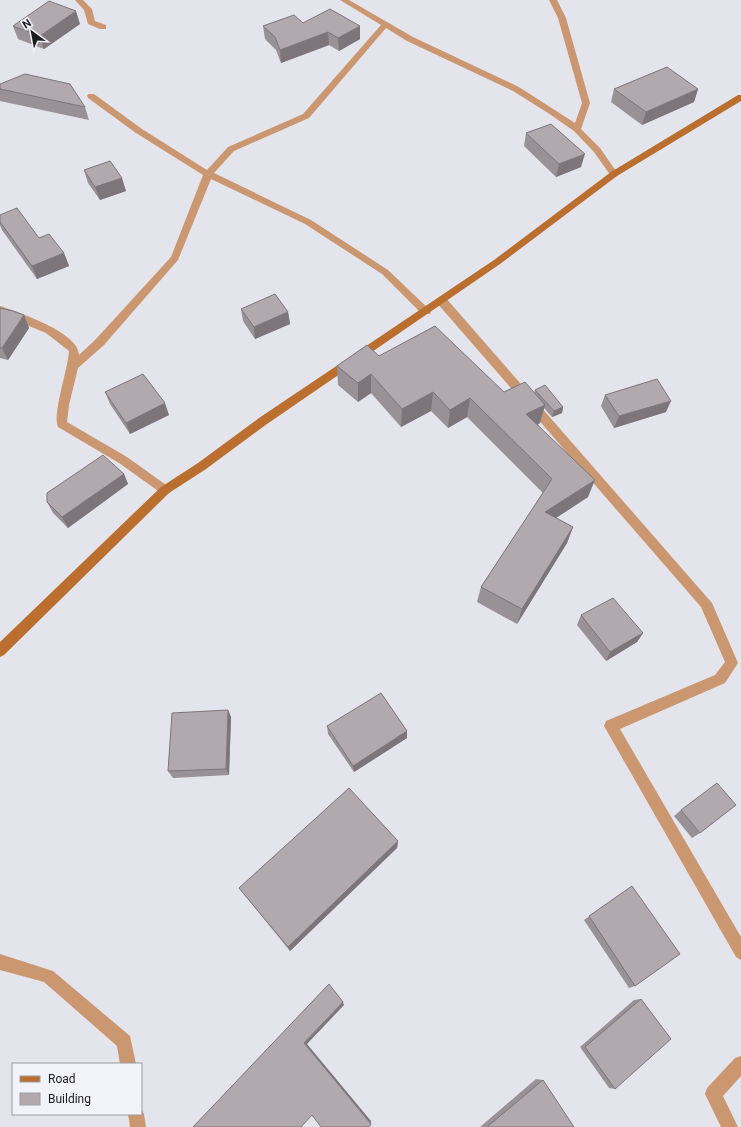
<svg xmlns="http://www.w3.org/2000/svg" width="741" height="1127" viewBox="0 0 741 1127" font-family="Roboto,sans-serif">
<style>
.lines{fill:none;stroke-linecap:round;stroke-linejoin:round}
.minor{fill:#cb9771;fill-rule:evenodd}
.secondary{fill:#bb6f2f;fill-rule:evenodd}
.wall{fill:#989196}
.shaded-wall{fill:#7c767a}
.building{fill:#b1a9ae;stroke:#7c767a}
</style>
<rect width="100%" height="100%" fill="#e4e5ec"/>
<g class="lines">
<!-- minor -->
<g class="minor">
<polygon points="75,0 83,0 92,9 95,21 106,25 106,29 100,29 88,24 84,10"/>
<path d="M340,0h9l64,37 106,50 56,36 7,-20 -24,-85 -9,-18h8l9,18 24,85 -9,26 19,19 18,26 -1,2h-6l-17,-24 -20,-21 -26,-18 -35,-22 -106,-50 -21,-13 -77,90 -75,33 -20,22 97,47 77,50 43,41 -1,3h-8l-40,-40 -77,-50 -94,-45 -33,81 -74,85 -26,23 -9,37 -2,17 60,35 42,30 2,3 -2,3 -4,2 -4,-2 -42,-30 -61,-36c-6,-12 10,-58 11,-76l-23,-18 -46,-19v-8c18,6 80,27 79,49l17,-16 75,-82 32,-82 -67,-42 -48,-35 -1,-2 1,-2h6l48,35 65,41 21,-23 75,-33 78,-89z"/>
<polygon points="441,296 445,297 712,603 738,663 725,683 620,729 741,937 741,960 736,957 604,726 606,721 715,675 725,662 701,607 437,303 436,300"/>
<polygon points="0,954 53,971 130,1036 136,1064 120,1064 117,1046 44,982 0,970"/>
<polygon points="741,1056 741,1076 723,1096 738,1127 721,1127 705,1094 707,1088 735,1058"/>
<polygon points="141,1108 144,1114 146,1127 130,1127 128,1114 141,1114"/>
</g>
<!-- secondary -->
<polygon class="secondary" points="738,95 741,95 741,101 617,176 500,264 267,424 206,469 169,493 4,655 0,657 0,642 161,487 198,463 259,418 494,260 611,172"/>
</g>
<!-- wall -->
<g class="wall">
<polygon points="303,23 360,39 339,51 329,45 281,63 276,50 265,39 263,26"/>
<polygon points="80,24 44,49 18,39 13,26"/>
<polygon points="0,84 85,107 89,120 0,101"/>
<polygon points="614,89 698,89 694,102 642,125 611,102"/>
<polygon points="526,133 581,167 556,177 524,146"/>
<polygon points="84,170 126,191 100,200 88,183"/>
<polygon points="0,215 64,253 69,266 37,279 2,230 0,225"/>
<polygon points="0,308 24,315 29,328 8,360 0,358"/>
<polygon points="241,309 288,312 290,324 255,339 243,321"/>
<polygon points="379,356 504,392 534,393 535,390 563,407 562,413 552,417 544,408 540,423 538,424 588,497 556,518 573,527 567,543 517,624 477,602 481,587 543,493 467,417 448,428 431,411 401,427 371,393 358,402 338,385 337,366"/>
<polygon points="105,392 169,415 130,434 110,404"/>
<polygon points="605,395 666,412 614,428 601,406"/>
<polygon points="124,474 128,484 68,528 53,513 47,502"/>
<polygon points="581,615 643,633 637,642 606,661 577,625"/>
<polygon points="228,710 231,717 229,775 173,778 168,771"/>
<polygon points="327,726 407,731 407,738 354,772 328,734"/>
<polygon points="681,810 700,833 692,838 674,816"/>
<polygon points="398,841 397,848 290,951 239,888"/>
<polygon points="632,886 635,986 629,988 584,920"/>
<polygon points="641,999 615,1089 609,1088 580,1047 634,1000"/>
<polygon points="536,1079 543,1080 574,1127 480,1127"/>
</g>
<!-- shaded-wall -->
<g class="shaded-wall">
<polygon points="76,11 80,24 44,49 40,36"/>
<polygon points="360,26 360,39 339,51 338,38"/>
<polygon points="328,32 329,45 281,63 280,50"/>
<polygon points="698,89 694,102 642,125 646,112"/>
<polygon points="585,154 581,167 556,177 559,164"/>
<polygon points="122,178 126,191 100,200 95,187"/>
<polygon points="64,253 69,266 37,279 32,266"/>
<polygon points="288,312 290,324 255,339 254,327"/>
<polygon points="24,315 29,328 8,360 2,348"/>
<polygon points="371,374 371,393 358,402 358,383"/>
<polygon points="433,392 431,411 401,427 402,409"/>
<polygon points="470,398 467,417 448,428 450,410"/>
<polygon points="671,401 666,412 614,428 619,416"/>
<polygon points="165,403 169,415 130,434 126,423"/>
<polygon points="545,405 540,423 522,432 526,414"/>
<polygon points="563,407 562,413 552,417 554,411"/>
<polygon points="124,474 128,484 68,528 62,517"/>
<polygon points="595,480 588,497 539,529 545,512"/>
<polygon points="573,527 567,543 517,624 522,609"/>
<polygon points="643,633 637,642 606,661 610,652"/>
<polygon points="228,710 231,717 229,775 226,769"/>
<polygon points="407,731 407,738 354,772 353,766"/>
<polygon points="398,841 397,848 290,951 288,947"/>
<polygon points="343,1002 344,1005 307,1044 371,1121 371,1124 304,1043"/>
</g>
<!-- building -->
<g class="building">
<polygon points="49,1 76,11 40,36 13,26"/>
<polygon points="330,9 360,26 338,38 328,32 280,50 275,37 263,26 294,15 303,23"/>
<polygon points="667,67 698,89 646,112 614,89"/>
<polygon points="25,74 70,84 85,107 0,89 0,84"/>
<polygon points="551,124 585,154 559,164 526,133"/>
<polygon points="110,161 122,178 95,187 84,170"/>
<polygon points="17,208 39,238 49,234 64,253 32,266 0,222 0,215"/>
<polygon points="275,294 288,312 254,327 241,309"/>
<polygon points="0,308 13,311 24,315 2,348 0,348"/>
<polygon points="435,326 504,392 525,382 545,405 526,414 595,480 545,512 573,527 522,609 481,587 552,479 470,398 450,410 433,392 402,409 371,374 358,383 337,366 367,345 379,356"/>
<polygon points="143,374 165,403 126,423 105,392"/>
<polygon points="657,379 671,401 619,416 605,395"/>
<polygon points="545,385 563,407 554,411 535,390"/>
<polygon points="103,455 124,474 62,517 47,502 47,493"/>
<polygon points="613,598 643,633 610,652 581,615"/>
<polygon points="381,693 407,731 353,766 327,726"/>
<polygon points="228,710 226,769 168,771 172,713"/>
<polygon points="717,783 736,805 700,833 681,810"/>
<polygon points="349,788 398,841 288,947 239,888"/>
<polygon points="632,886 680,954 635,986 589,916"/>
<polygon points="329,984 343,1002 304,1043 371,1124 369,1127 321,1127 312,1115 301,1127 193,1127"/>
<polygon points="641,999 671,1039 615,1089 585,1047"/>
<polygon points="543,1080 574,1127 487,1127"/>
</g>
<!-- legend -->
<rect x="12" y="1063" width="130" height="52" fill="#f1f2fa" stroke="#9c9ca2"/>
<rect x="20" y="1076" width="20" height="6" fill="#bb6f2f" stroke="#9c9ca2"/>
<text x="48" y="1083" font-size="12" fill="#1c1c1f">Road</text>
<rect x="20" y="1093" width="20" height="12" fill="#b1a9ae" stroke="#9c9ca2"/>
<text x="48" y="1103" font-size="12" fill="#1c1c1f">Building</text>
<!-- north arrow -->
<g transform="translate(32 32) rotate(328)" stroke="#f1f2fa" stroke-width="3" paint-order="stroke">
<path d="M0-3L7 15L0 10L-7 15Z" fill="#1c1c1f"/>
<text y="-6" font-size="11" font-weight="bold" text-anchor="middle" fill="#1c1c1f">N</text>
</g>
</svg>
